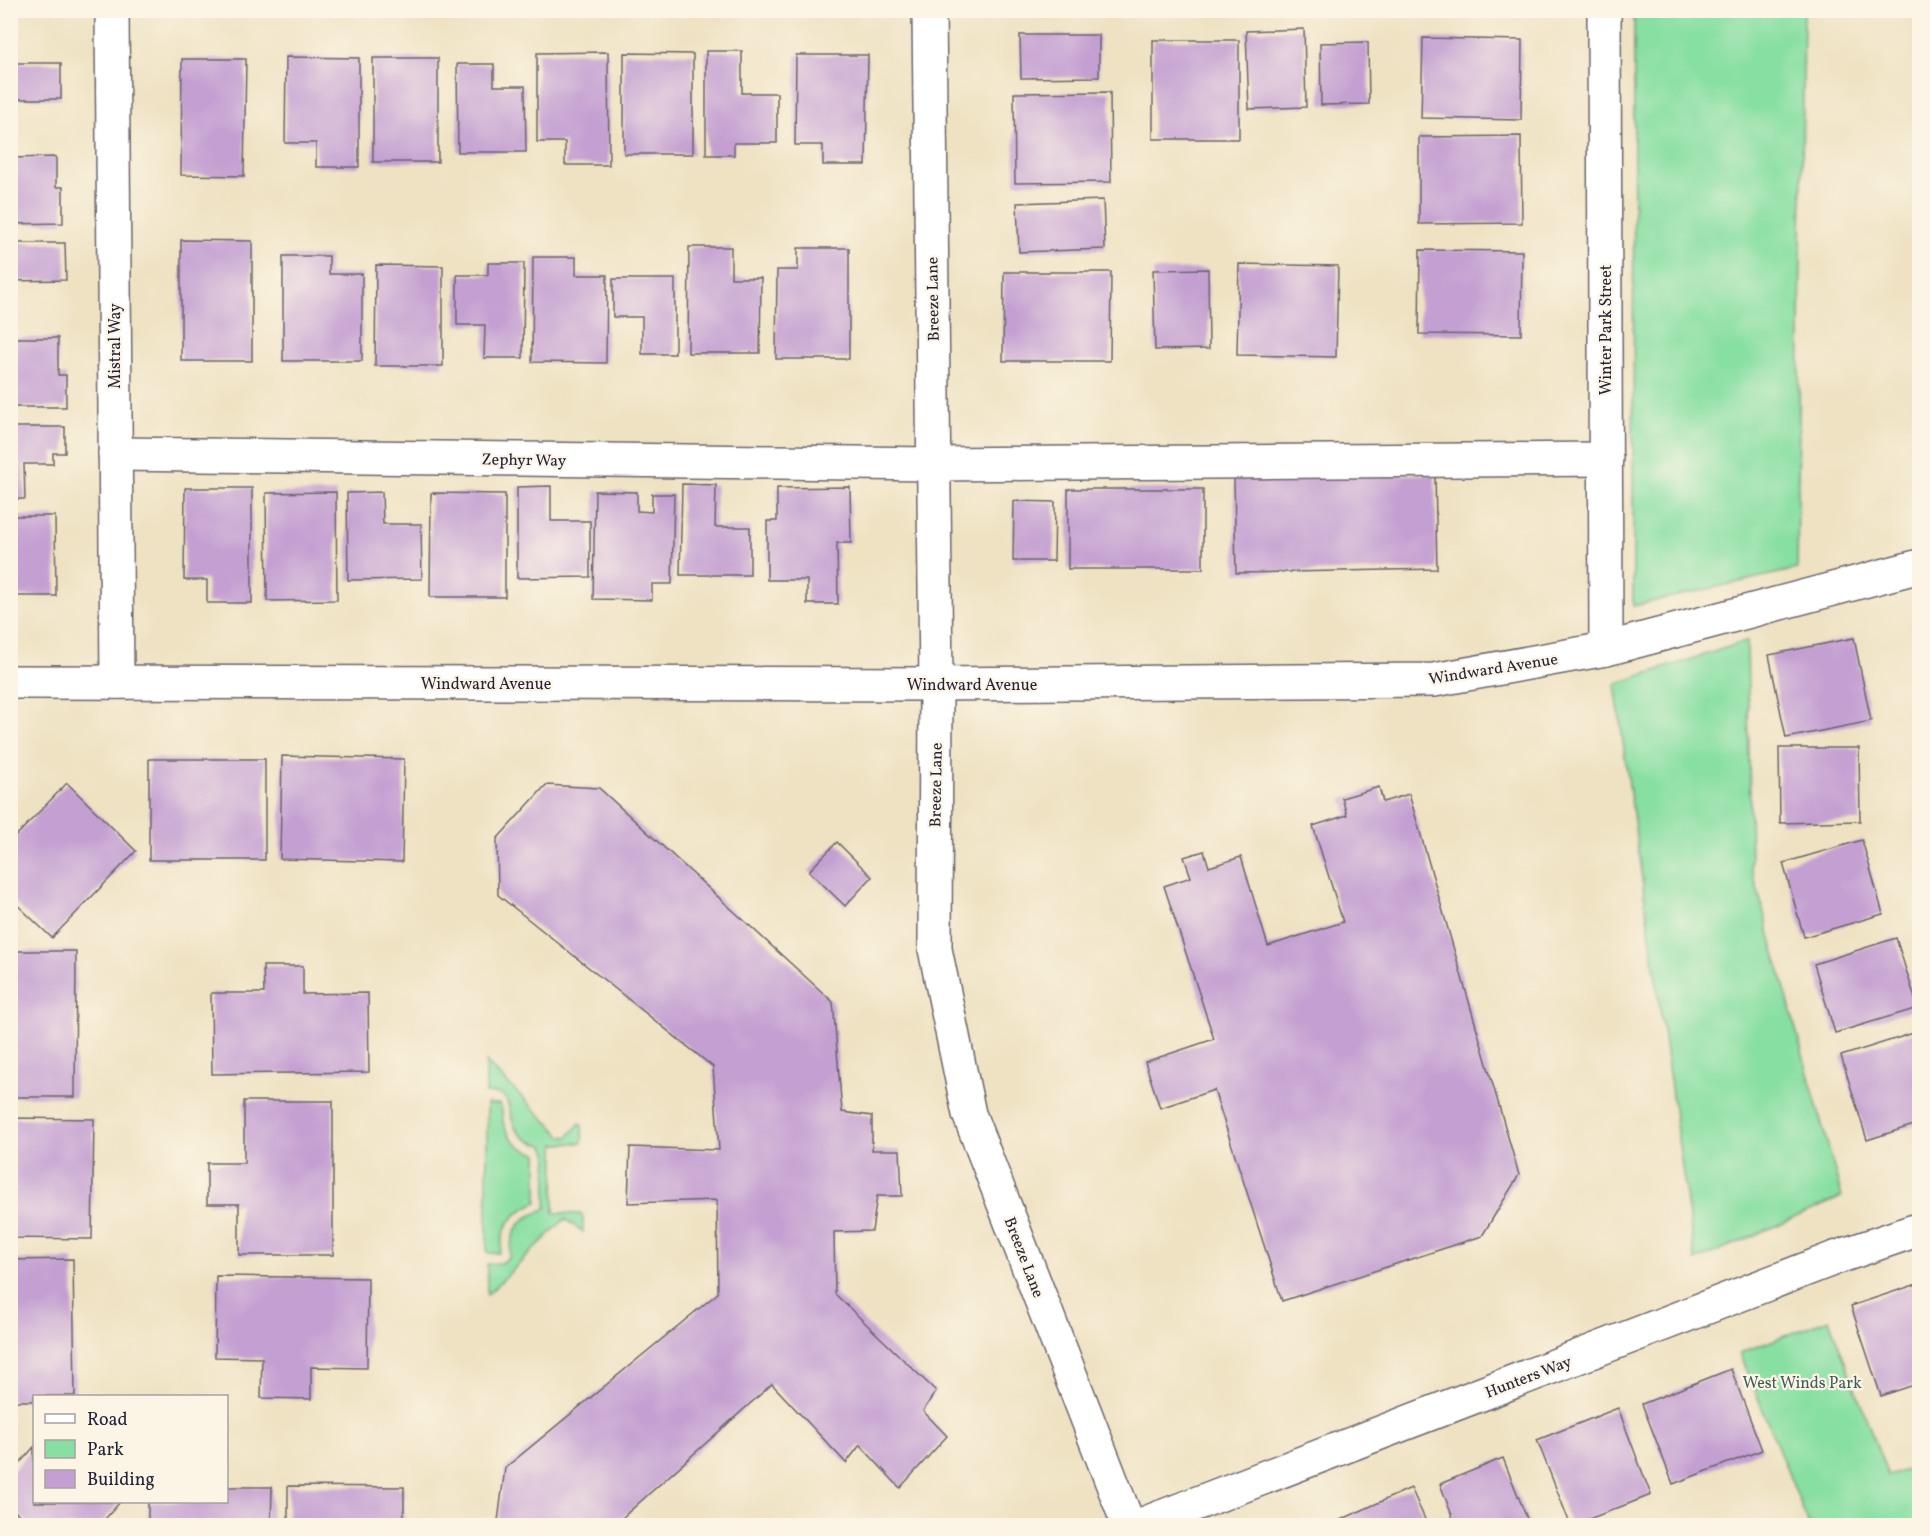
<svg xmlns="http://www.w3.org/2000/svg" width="1930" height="1536" viewBox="0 0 1930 1536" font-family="Vollkorn,serif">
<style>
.green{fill:#87dfa2;stroke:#54806e;stroke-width:1.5}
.building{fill:#c4a0d2}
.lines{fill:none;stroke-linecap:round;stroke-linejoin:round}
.minor-casing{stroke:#6a656b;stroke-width:36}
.minor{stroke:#fff;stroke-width:33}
.labels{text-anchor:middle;stroke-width:4.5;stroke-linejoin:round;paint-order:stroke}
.street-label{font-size:16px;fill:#22223b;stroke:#fcf5e5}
.park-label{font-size:16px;fill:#405b5a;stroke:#fcf5e5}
</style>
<rect width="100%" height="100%" fill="#fcf5e5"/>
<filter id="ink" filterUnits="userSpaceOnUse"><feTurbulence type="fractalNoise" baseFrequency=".0167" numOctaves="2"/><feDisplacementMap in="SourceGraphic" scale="12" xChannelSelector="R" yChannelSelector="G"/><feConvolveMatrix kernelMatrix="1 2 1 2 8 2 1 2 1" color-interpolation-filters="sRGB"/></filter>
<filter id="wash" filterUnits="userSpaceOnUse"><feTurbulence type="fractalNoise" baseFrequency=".008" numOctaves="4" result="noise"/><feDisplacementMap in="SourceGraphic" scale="24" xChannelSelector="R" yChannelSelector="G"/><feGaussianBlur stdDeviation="1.35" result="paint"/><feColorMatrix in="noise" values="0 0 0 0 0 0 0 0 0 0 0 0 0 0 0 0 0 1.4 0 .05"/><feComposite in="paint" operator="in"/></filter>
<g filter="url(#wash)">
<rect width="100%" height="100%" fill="#efe2c3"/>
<!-- green -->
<g class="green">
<polygon points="1634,11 1804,11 1797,569 1633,606"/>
<polygon points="1747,641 1751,866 1842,1197 1695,1261 1615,684"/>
<path d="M486,1062l76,74 6,1 12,-14 2,2 1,15 -2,3 -26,1 -1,69 27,1 2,3v15l-18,-13 -78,76v-31l14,-1 8,-5c2,-15 4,-32 19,-41 6,-3 12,-5 18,-9l2,-56 -5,-7c-43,-8 -26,-44 -42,-50 -4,-2 -10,-2 -15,-2z"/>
<path d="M487,1104h13c3,6 2,12 3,18 5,17 18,28 34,31v49c-16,7 -32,18 -35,37 -1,6 0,9 -3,14h-12z"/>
<polygon points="1829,1319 1888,1476 1919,1466 1919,1525 1809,1525 1740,1353"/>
</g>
<g id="blocks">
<!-- building -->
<g class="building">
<polygon points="1304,29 1306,107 1249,109 1246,31"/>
<polygon points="1020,35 1099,35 1099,77 1021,78"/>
<polygon points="1423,38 1522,40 1521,120 1421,118"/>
<rect x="1153" y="40" width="86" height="99"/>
<polygon points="1368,42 1369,104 1321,105 1320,43"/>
<polygon points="706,51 742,51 742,93 777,93 777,143 734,143 734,155 706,155"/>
<polygon points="608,52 609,165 565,165 565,142 537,142 537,53"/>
<polygon points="624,53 693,54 693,154 624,154"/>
<polygon points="796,55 868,55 866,165 823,165 823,145 795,145"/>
<polygon points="286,57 359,58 359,167 316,167 316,143 285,143"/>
<rect x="373" y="58" width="65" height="104"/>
<polygon points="182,59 246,59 244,176 181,175"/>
<polygon points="10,63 61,63 61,99 15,99 15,128 10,128"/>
<polygon points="457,64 494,64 494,86 525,86 526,152 458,152"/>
<polygon points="1110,92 1111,182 1015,183 1014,93"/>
<polygon points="1521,136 1522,223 1419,224 1419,137"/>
<polygon points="56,157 56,187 63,187 63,223 10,224 10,158"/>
<polygon points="1103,200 1105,249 1019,252 1017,203"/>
<polygon points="181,240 252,241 252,361 181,361"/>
<polygon points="10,243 65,243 66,280 10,281"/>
<polygon points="689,247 731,247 731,278 761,278 760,353 688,353"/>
<polygon points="798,248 849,248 849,359 776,359 777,270 798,270"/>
<polygon points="1420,250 1522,251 1521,335 1419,334"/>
<polygon points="283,256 329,256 329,274 362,274 362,361 283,361"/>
<polygon points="533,257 576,257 576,275 607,275 606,363 532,362"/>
<polygon points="488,263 524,263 523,358 484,358 485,325 457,325 457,275 488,275"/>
<polygon points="1239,264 1338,266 1336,357 1237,355"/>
<polygon points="376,265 443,266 443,366 375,366"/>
<polygon points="1208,269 1209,349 1155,350 1153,270"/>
<polygon points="1004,272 1111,272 1110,361 1003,361"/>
<polygon points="613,279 675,279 675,354 642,354 642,317 613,317"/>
<polygon points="10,338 58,338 58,375 66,375 66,407 10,407"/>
<polygon points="10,427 65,427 65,453 53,453 53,464 24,464 25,499 10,499"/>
<polygon points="1435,474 1437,569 1236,573 1234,478"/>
<polygon points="682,484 716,485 715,527 750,527 750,575 680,575"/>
<polygon points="551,486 551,521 590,521 590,577 517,578 517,487"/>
<polygon points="850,487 851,543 837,543 838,604 807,604 807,580 767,580 767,521 777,521 777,488"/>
<polygon points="185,488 252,488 252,603 207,603 207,580 184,580"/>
<rect x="1068" y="489" width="135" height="80"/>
<polygon points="595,491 637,492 637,511 652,512 652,494 674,494 672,584 652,584 652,600 593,599"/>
<polygon points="336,492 337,600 267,601 266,493"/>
<polygon points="382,492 383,524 421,524 422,579 348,580 347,493"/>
<polygon points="431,493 505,494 505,597 430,597"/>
<polygon points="1014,501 1055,502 1054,561 1013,561"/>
<polygon points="10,516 55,516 56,596 10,596"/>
<polygon points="1854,638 1871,721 1786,738 1769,655"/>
<polygon points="1779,748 1859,748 1860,821 1780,823"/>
<polygon points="282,756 404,759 402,862 280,859"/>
<rect x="149" y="759" width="116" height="101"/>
<polygon points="67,783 136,851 52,938 10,898 10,842"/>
<polygon points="546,785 599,788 833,1002 842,1112 872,1116 872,1150 900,1150 902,1196 877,1196 872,1231 834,1232 835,1294 936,1391 923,1411 947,1436 900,1488 860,1445 846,1463 772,1384 613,1526 502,1526 498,1521 505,1468 718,1293 717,1200 628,1203 630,1147 719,1150 713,1067 498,895 497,839"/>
<polygon points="1379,787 1383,802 1409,794 1519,1175 1482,1236 1282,1301 1214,1090 1160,1108 1145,1062 1214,1039 1164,886 1191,877 1184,857 1204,851 1209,867 1241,857 1268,946 1343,922 1313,826 1347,815 1342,798"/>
<polygon points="1862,840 1883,914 1804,937 1783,863"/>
<polygon points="837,842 872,877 845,906 809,871"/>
<polygon points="1896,938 1918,1008 1835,1033 1814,964"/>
<polygon points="10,951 76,951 75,1097 10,1097"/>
<polygon points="263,966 303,966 303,994 368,993 369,1072 212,1074 211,993 264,993"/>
<polygon points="1920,1031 1920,1123 1867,1140 1841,1056"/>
<polygon points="244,1101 333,1101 333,1255 239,1255 239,1204 207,1204 207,1163 244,1163"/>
<polygon points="10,1118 94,1119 92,1239 10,1238"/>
<polygon points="73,1259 75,1396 34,1396 34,1401 10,1401 10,1260"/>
<polygon points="216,1276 368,1278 367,1368 311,1367 311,1399 261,1398 262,1358 215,1357"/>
<polygon points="1920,1283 1920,1383 1881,1396 1851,1306"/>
<polygon points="1731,1369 1762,1450 1673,1484 1642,1404"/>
<polygon points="1618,1408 1651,1495 1571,1526 1537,1440"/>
<polygon points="34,1447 34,1502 120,1502 99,1526 32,1526 10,1507 10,1474"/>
<polygon points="1503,1458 1530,1526 1456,1526 1440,1484"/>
<polygon points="288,1486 404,1487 404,1526 288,1526"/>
<polygon points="226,1487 272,1487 271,1526 148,1526 148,1502 226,1502"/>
<polygon points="1411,1488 1428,1526 1327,1526"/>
</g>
</g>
</g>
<g filter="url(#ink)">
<use href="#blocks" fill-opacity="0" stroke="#6a656b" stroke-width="1.5"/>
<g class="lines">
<!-- minor casing -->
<g class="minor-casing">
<g id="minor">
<polyline points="112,10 117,682"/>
<polyline points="929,10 936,684 935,949 969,1114 1129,1526"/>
<polyline points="1604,10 1606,649"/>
<polyline points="115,454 933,464 1606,459"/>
<polyline points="10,682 936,684 1434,680 1606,649 1920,566"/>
<polyline points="1138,1526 1835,1258 1920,1229"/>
</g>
</g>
<!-- minor -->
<use href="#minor" class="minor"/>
</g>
</g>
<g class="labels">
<!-- street labels -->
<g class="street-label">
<text transform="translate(932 299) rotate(-91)" y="6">Breeze Lane</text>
<text transform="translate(1605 330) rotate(-90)" y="6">Winter Park Street</text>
<text transform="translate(114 346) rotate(-90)" y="6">Mistral Way</text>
<text transform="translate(524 459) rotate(1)" y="6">Zephyr Way</text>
<text transform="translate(1493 668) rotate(-9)" y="6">Windward Avenue</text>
<text x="486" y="689">Windward Avenue</text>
<text x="972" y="690">Windward Avenue</text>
<text transform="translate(935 785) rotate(-89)" y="6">Breeze Lane</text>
<text transform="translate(1025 1257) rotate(69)" y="6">Breeze Lane</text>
<text transform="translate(1528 1376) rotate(-21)" y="6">Hunters Way</text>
</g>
<!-- park labels -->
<g class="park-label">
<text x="1802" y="1388">West Winds Park</text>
</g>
</g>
<!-- margin -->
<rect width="1930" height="1536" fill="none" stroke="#fcf5e5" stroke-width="36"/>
<!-- legend -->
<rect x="33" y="1395" width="195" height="108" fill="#fcf5e5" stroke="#a5a1a1" stroke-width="1.5"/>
<rect x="45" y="1414" width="30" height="9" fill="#ffffff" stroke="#a5a1a1" stroke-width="1.5"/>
<text x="87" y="1425" font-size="18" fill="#22223b">Road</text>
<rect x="45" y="1440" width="30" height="18" fill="#87dfa2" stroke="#a5a1a1" stroke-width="1.5"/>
<text x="87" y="1455" font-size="18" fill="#22223b">Park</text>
<rect x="45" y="1470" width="30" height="18" fill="#c4a0d2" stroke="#a5a1a1" stroke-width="1.5"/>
<text x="87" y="1485" font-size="18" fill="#22223b">Building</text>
</svg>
